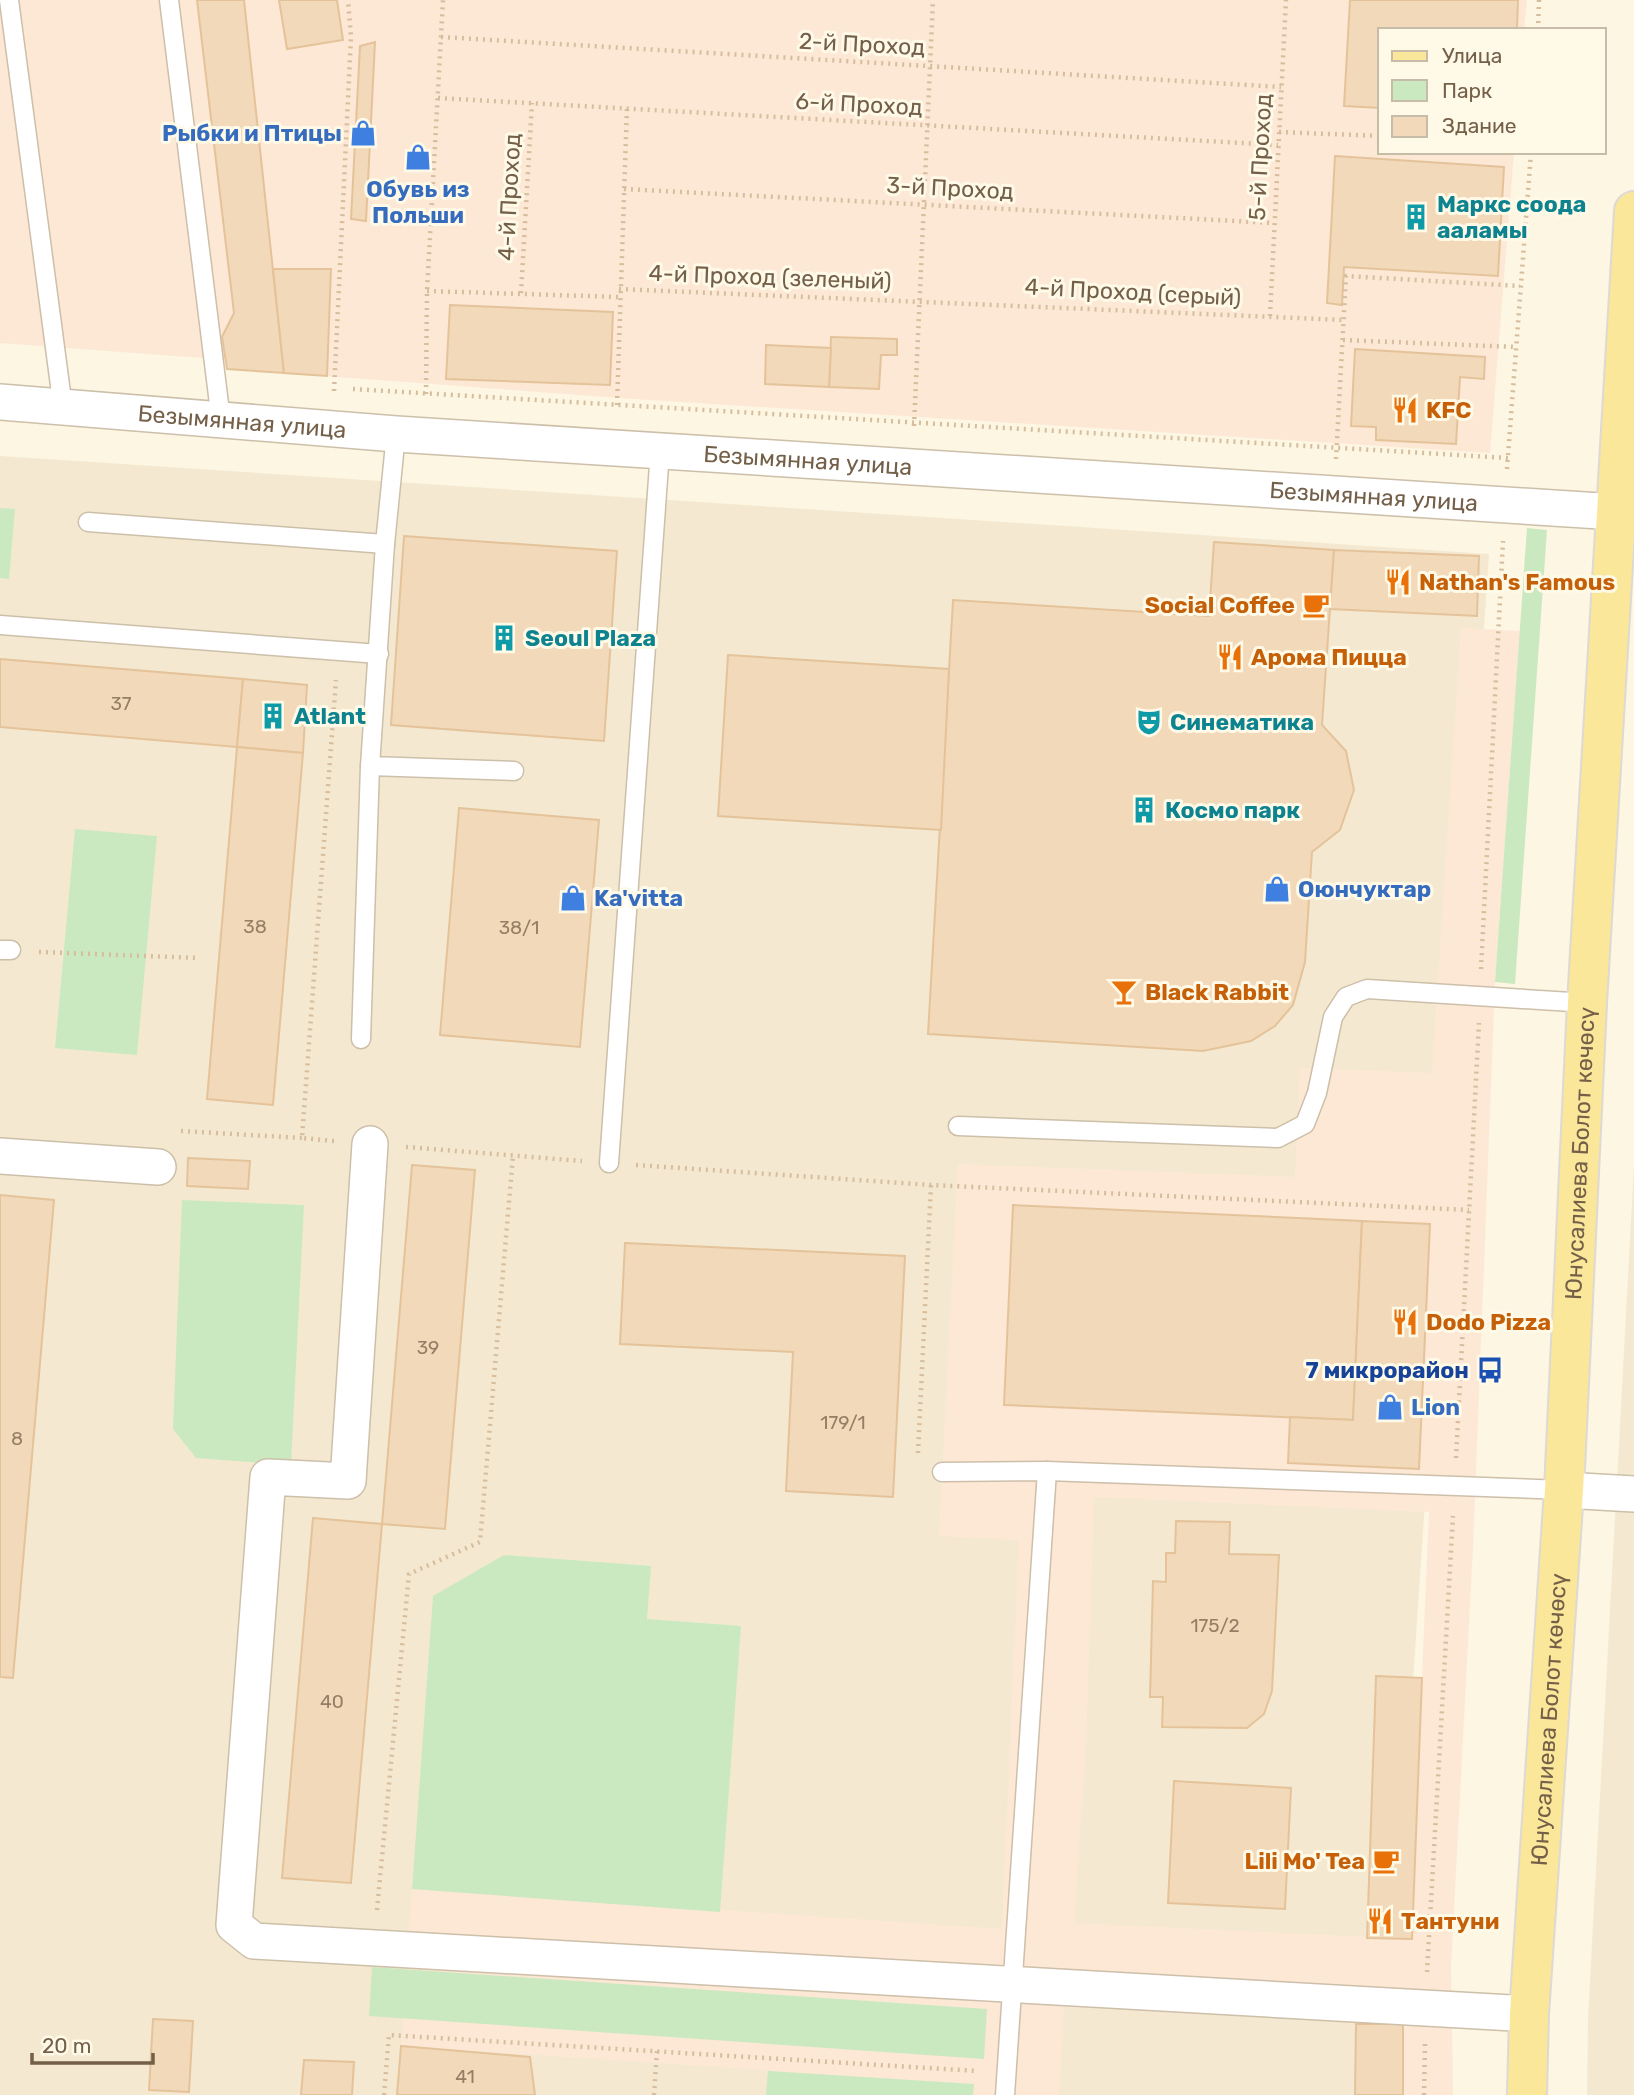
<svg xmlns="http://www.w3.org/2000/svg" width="1634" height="2095" viewBox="0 0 1634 2095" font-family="Rubik,sans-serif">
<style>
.residential{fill:#f4e9d0}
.commercial{fill:#fde8d6;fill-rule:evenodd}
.green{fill:#cae9c1}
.building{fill:#f2d9ba;stroke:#e4c39a;stroke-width:2}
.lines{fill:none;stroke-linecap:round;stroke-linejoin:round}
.lane-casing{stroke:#cdbfa9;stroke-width:21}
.street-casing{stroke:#cdbfa9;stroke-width:38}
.primary-casing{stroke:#ded9d3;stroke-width:42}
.path{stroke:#d6bd9d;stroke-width:4.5;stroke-dasharray:2 5;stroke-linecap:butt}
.lane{stroke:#fff;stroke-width:18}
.street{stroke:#fff;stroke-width:35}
.primary{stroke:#fbe79a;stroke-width:38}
.labels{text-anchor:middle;stroke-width:6;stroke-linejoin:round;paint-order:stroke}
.number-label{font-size:19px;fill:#947e64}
.street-label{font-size:23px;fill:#745f48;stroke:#fffae8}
.shop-label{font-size:23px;font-weight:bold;fill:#366cbe;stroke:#fffae8;text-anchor:start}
.culture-label{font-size:23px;font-weight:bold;fill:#0d838f;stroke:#fffae8;text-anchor:start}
.food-label{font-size:23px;font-weight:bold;fill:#c56008;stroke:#fffae8;text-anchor:start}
.transit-label{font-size:23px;font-weight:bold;fill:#164399;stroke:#fffae8;text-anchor:end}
</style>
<rect width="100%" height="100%" fill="#fcf6e2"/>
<!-- residential -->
<g class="residential">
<polygon points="0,456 1489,554 1385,2095 0,2095"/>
<polygon points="1634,1166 1634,2095 1587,2095 1588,2018"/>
</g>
<!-- commercial -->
<g class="commercial">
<polygon points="0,0 1527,0 1524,30 1380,30 1380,152 1514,152 1490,453 619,398 284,373 283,364 0,343"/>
<path d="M1461,628l59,3 -25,351 -22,565 -22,420 2,128h-50v-71l-339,-17 -5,88h-86v-11l-572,-38 11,-157 590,40 17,-389 -80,-4 19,-372 337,13 5,-109 132,5zM1013,1205l417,19 -11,244 -131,-5 2,-46zM1094,1497l335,15 -18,427 -337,-16 12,-179z"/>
</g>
<!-- green -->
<g class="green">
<polygon points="0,508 15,509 9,579 0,578"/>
<polygon points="1527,528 1547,530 1515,984 1495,982"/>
<polygon points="75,829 157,836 137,1055 55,1048"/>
<polygon points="182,1200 304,1205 291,1465 196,1458 173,1429"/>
<polygon points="504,1555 651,1566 647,1619 741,1626 720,1912 412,1889 433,1596"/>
<polygon points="372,1967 987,2009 984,2059 369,2016"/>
<polygon points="768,2071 974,2084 973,2095 766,2095"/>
</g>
<!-- building -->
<g class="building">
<polygon points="197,0 244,0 284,373 227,369 222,337 234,313"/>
<polygon points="279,0 337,0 343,40 287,49"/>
<polygon points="1350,0 1518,0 1517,30 1380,30 1380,108 1344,106"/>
<polygon points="375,42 366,221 351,219 360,46"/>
<polygon points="1335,156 1504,167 1498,276 1344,267 1342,305 1327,303"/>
<polygon points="273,269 331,269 327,376 284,373"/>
<polygon points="450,305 613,312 610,385 446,379"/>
<polygon points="831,337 897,339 897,355 881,355 879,389 829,387"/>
<polygon points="766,345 831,348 829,387 765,384"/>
<polygon points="1355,349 1485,357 1484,379 1460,377 1456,444 1376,440 1376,427 1351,426"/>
<polygon points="404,536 617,551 604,741 391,725"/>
<polygon points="1214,542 1334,550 1322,725 1346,751 1354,790 1340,830 1312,852 1305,962 1293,1005 1275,1026 1251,1041 1203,1051 928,1034 953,600 1209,616"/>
<polygon points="1334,550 1479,556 1477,616 1330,609"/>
<polygon points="728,655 949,669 941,830 718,816"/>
<polygon points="0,659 243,679 237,747 0,727"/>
<polygon points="243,679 307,685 303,753 237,747"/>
<polygon points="237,747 303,753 273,1105 207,1099"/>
<polygon points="459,808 599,820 580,1047 440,1035"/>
<polygon points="188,1158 250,1161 248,1189 187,1186"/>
<polygon points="412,1165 475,1170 445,1529 382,1524"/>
<polygon points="0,1195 54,1200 13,1678 0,1677"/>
<polygon points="1013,1205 1362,1221 1353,1420 1004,1405"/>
<polygon points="1362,1221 1430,1224 1419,1469 1288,1463 1290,1417 1353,1420"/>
<polygon points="625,1243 905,1256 893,1497 786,1491 793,1352 620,1344"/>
<polygon points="313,1518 382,1524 351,1883 282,1878"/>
<polygon points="1176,1521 1230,1522 1229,1554 1279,1555 1272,1691 1264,1714 1247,1728 1162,1727 1163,1697 1150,1697 1153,1581 1166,1582 1166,1553 1175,1553"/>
<polygon points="1376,1676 1422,1678 1412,1939 1367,1938"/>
<polygon points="1174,1781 1291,1788 1285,1909 1168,1903"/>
<polygon points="153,2019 193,2021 189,2092 149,2090"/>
<polygon points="1356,2024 1403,2024 1403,2095 1355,2095"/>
<polygon points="401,2046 530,2057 535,2095 397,2095"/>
<polygon points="304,2060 354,2062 352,2095 301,2095"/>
</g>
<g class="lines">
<!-- lane casing -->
<g class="lane-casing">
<g id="lane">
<polyline points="9,0 63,408"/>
<polyline points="169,0 221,420"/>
<polyline points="396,434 385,544 370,766 514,771"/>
<polyline points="88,522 385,544"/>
<polyline points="0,625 379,654"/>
<polyline points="0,950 11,950"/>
<polyline points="361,1039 370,766"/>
<polyline points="958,1126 1278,1138 1305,1124 1317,1093 1333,1017 1346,997 1367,989 1587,1003"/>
<polyline points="609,1163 660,451"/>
<polyline points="942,1472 1047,1471 1564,1490"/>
<polyline points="1005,2095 1047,1471"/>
</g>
</g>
<!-- street casing -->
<g class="street-casing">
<g id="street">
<path id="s1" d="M0,402l396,32 1220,78"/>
<polyline points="370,1144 348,1481 268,1477 234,1925 254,1941 1529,2014"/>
<polyline points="0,1156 158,1167"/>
<polyline points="1564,1490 1634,1494"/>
</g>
</g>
<!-- primary casing -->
<g class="primary-casing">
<g id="primary">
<path id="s2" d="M1527,2095l2,-81 35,-524 23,-487 47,-792"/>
</g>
</g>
<!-- path -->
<g class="path">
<polyline points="1538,30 1539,0"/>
<polyline points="441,37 1281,87"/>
<polyline points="438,98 1278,145"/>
<polyline points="1279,132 1380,136"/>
<polyline points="624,189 1274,223"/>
<polyline points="619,289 1344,320"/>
<polyline points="427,291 619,297"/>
<polyline points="521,293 532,103"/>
<polyline points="1270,316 1286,0"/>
<polyline points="1343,340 1516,347"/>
<polyline points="353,389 1508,458"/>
<polyline points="334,391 351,37 348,0"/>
<polyline points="426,394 427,291 443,0"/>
<polyline points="617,405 627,108"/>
<polyline points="914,426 933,0"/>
<polyline points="1336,459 1346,276 1520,286"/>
<polyline points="1507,469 1531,152"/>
<polyline points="39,952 199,958"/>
<polyline points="1481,969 1503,541"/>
<polyline points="181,1131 302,1138"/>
<polyline points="334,1141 302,1138 336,680"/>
<polyline points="406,1147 582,1161"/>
<polyline points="636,1165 931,1185 1469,1210"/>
<polyline points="918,1453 931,1185"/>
<polyline points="1456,1458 1479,1023"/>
<polyline points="377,1910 409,1574 480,1542 513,1155"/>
<polyline points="1427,1972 1453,1516"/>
<polyline points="384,2095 389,2035 977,2071"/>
<polyline points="654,2095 657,2051"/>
<polyline points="1424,2095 1425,2044"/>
</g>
<!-- lane -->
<use href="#lane" class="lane"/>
<!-- street -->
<use href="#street" class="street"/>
<!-- primary -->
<use href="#primary" class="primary"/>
</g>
<!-- icons -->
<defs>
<g id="shop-bare" transform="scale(2.1)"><path d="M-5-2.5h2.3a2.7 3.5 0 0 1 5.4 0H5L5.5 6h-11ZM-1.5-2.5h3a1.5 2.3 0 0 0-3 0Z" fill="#3f7fe0" stroke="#fffae8" stroke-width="2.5" paint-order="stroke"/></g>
<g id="building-bare" transform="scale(2.1)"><path d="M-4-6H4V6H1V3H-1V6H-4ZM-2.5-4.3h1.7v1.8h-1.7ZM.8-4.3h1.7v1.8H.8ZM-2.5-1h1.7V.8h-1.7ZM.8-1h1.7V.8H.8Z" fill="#0f9aa8" stroke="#fffae8" stroke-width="2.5" paint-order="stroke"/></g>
<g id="restaurant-bare" transform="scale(2.1)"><path d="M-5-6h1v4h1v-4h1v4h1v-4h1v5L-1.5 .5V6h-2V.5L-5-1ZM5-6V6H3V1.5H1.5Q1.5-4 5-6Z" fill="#e8710a" stroke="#fffae8" stroke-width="2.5" paint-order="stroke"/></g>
<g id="cafe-bare" transform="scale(2.1)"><path d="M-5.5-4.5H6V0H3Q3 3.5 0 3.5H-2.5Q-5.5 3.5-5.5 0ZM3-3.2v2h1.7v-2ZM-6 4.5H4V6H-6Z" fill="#e8710a" stroke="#fffae8" stroke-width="2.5" paint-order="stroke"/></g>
<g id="theatre-bare" transform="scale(2.1)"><path d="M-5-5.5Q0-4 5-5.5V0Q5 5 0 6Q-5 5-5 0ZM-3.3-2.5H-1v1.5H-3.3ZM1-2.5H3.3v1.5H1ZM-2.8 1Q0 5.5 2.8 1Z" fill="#0f9aa8" stroke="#fffae8" stroke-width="2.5" paint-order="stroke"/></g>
<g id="bar-bare" transform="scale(2.1)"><path d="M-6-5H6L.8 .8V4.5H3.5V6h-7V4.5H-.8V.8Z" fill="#e8710a" stroke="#fffae8" stroke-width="2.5" paint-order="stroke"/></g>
<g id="bus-bare" transform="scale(2.1)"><path d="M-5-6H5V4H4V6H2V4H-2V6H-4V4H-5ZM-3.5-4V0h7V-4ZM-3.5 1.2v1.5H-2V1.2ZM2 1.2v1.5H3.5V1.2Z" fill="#1a4fb4" stroke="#fffae8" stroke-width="2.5" paint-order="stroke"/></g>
</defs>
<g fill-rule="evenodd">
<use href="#shop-bare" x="363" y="133"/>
<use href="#shop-bare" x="418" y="157"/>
<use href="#building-bare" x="1416" y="217"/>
<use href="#restaurant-bare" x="1405" y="410"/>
<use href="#restaurant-bare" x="1398" y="582"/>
<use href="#cafe-bare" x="1316" y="605"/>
<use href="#building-bare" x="504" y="638"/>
<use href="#restaurant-bare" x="1230" y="657"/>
<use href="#building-bare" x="273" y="716"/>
<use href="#theatre-bare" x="1149" y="722"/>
<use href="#building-bare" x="1144" y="810"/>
<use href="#shop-bare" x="1277" y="889"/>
<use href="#shop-bare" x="573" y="898"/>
<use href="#bar-bare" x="1124" y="992"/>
<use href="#restaurant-bare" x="1405" y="1322"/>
<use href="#bus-bare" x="1490" y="1370"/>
<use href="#shop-bare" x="1390" y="1407"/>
<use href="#cafe-bare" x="1386" y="1861"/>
<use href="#restaurant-bare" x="1380" y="1921"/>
</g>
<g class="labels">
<!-- number labels -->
<g class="number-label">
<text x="121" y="710">37</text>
<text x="255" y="933">38</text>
<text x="519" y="934">38/1</text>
<text x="428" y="1354">39</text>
<text x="843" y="1429">179/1</text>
<text x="17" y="1445">8</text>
<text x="1215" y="1632">175/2</text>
<text x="332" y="1708">40</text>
<text x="465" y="2083">41</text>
</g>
<!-- street labels -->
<g class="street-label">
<text transform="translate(862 44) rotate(3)" y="8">2-й Проход</text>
<text transform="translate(859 104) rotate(3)" y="8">6-й Проход</text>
<text transform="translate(1260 157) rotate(-87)" y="8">5-й Проход</text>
<text transform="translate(950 188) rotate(3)" y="8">3-й Проход</text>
<text transform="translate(509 197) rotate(-87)" y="8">4-й Проход</text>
<text transform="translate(770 277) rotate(2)" y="8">4-й Проход (зеленый)</text>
<text transform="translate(1133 292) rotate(3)" y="8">4-й Проход (серый)</text>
<text dy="8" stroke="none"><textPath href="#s1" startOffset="243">Безымянная улица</textPath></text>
<text dy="8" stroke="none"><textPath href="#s1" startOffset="810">Безымянная улица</textPath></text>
<text dy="8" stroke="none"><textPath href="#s1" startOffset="1377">Безымянная улица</textPath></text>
<text dy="8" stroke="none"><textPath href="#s2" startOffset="943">Юнусалиева Болот көчөсү</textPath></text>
<text dy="8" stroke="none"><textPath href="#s2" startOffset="376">Юнусалиева Болот көчөсү</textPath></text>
</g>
<!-- shop labels -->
<g class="shop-label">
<text x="342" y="141" text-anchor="end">Рыбки и Птицы</text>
<text x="418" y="197" text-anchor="middle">Обувь из<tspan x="418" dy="26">Польши</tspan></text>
<text x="1298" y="897">Оюнчуктар</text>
<text x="594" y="906">Ka'vitta</text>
<text x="1411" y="1415">Lion</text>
</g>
<!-- culture labels -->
<g class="culture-label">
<text x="1437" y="212">Маркс соода<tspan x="1437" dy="26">ааламы</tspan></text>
<text x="525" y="646">Seoul Plaza</text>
<text x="294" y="724">Atlant</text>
<text x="1170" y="730">Синематика</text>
<text x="1165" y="818">Космо парк</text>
</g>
<!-- food labels -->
<g class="food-label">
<text x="1426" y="418">KFC</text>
<text x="1419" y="590">Nathan's Famous</text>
<text x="1295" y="613" text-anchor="end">Social Coffee</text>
<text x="1251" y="665">Арома Пицца</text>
<text x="1145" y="1000">Black Rabbit</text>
<text x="1426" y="1330">Dodo Pizza</text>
<text x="1365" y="1869" text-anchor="end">Lili Mo' Tea</text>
<text x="1401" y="1929">Тантуни</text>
</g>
<!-- transit labels -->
<g class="transit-label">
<text x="1469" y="1378">7 микрорайон</text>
</g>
</g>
<!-- legend -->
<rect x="1378" y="28" width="228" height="126" fill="#fffae8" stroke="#c7bca8" stroke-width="2"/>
<rect x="1392" y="51" width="35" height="10" fill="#fbe79a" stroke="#c7bca8" stroke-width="2"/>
<text x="1442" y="63" font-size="21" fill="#745f48">Улица</text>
<rect x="1392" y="80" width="35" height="21" fill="#cae9c1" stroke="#c7bca8" stroke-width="2"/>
<text x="1442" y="98" font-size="21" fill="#745f48">Парк</text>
<rect x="1392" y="116" width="35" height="21" fill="#f2d9ba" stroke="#c7bca8" stroke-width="2"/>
<text x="1442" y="133" font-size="21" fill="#745f48">Здание</text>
<!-- scale -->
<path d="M32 2053v10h121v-10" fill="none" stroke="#745f48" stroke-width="3.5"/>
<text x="42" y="2053" font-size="21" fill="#745f48" stroke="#fffae8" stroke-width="5" paint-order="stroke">20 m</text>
</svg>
